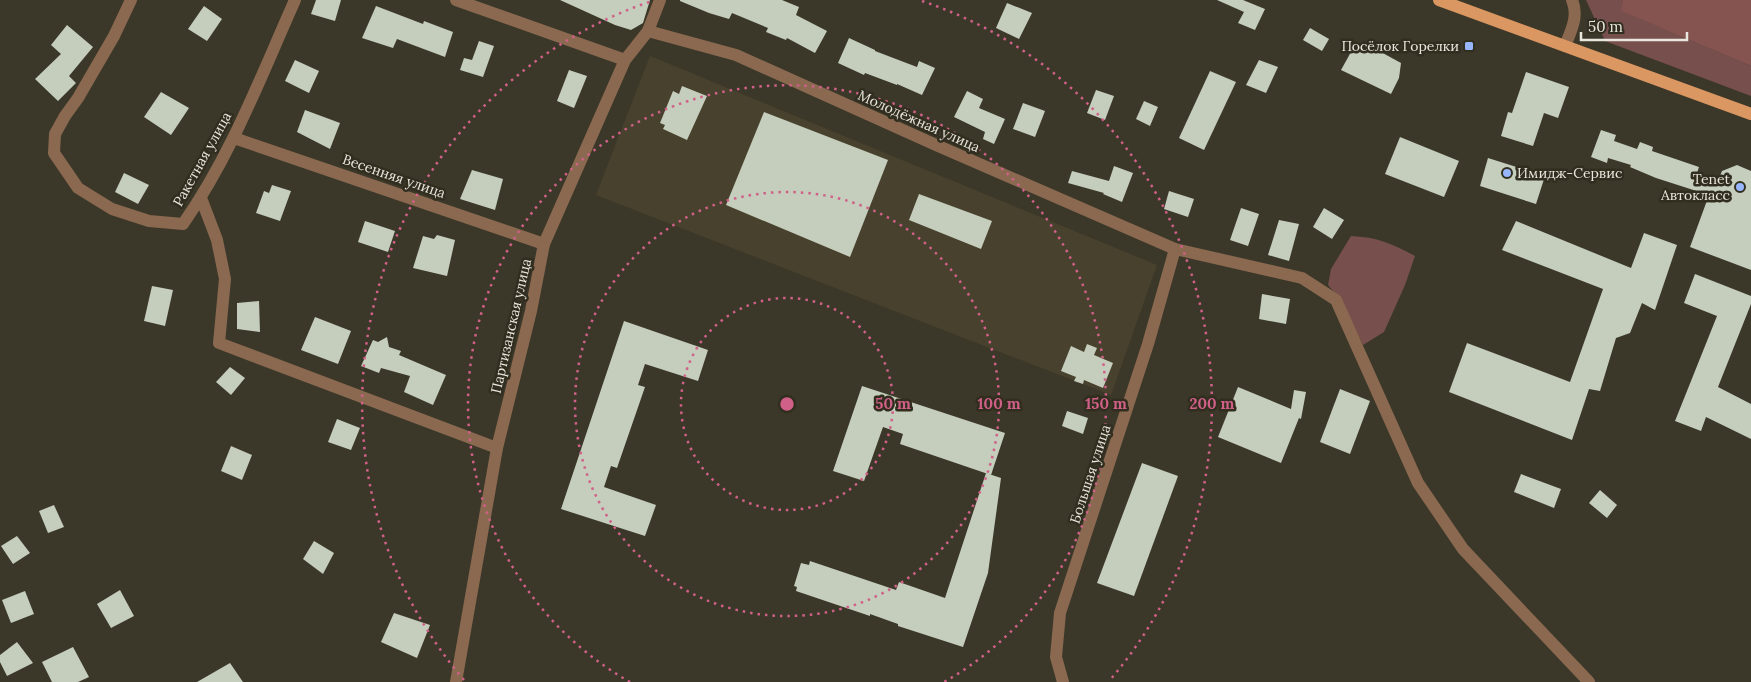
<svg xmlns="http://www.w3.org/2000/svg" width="1751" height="682" viewBox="0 0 1751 682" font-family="Lora,serif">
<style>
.built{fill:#48412d}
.green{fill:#774f4d}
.forest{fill:#855451}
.building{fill:#c5cdbc}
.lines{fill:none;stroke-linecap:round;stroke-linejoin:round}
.street{stroke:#8a6950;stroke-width:12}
.primary{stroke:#db9762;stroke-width:12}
.ring{fill:none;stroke:#d06088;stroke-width:2.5;stroke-dasharray:2.5 5}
.poi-dot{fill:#97b6fd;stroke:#322e1f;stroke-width:2}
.labels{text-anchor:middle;stroke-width:5;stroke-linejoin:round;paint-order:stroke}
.poi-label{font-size:14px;fill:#e9e6dd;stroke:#322e1f;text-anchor:end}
.street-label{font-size:14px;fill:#e9e6dd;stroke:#322e1f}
.centre{fill:#d06088;stroke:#322e1f;stroke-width:2.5}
.ring-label{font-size:15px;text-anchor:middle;font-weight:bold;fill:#d06088;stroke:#322e1f;stroke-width:5;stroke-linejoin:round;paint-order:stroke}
</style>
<rect width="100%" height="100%" fill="#3c3829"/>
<!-- built -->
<polygon class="built" points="650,56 1157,265 1111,395 596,195"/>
<!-- green -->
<g class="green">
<polygon points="1586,0 1623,0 1622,11 1751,66 1751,96 1605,41"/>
<path d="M1351,236c26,1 42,8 64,20l-10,29 -21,47 -21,13 -23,-46 -12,-14 3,-16z"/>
</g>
<!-- forest -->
<polygon class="forest" points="1623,0 1751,0 1751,66 1621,11"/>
<!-- building -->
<g class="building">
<polygon points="316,0 341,0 335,21 311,14"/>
<polygon points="560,0 650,0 643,23 631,30 615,25"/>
<polygon points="680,0 782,0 799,7 796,15 827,31 815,53 787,38 786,40 766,32 768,28 732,13 729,19 709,13 680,1"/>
<polygon points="1217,0 1243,0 1265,9 1255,30 1238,23 1244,12"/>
<polygon points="1007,3 1032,13 1019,39 996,28"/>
<polygon points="204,6 222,19 207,41 188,29"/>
<polygon points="376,6 423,24 424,21 453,32 445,57 397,39 393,48 362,38"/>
<polygon points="67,25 93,47 69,76 76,83 58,101 35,79 61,54 51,45"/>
<polygon points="1310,28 1329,39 1322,51 1303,40"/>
<polygon points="849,38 875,50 875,51 917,67 919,61 935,68 922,95 897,84 897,85 865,73 864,75 838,63"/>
<polygon points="479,41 494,46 483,77 460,70 464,58 472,60"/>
<polygon points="1356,43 1379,51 1401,63 1399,78 1391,94 1341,70"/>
<polygon points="295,60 319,71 309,93 285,81"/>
<polygon points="1259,60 1278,67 1266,93 1246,85"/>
<polygon points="569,70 587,76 574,108 557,101"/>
<polygon points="1210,71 1236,82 1204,150 1179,138"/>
<polygon points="1526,72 1569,87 1558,118 1544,113 1533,146 1501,136 1508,112 1512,113"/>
<polygon points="682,86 707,96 687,140 663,129 665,125 660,123 673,91 679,94"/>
<polygon points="1096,90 1114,96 1105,120 1087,113"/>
<polygon points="967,91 983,99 979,108 1005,119 994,144 983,139 985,132 954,117"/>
<polygon points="161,92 189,108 171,135 144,117"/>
<polygon points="1144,101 1158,107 1150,126 1136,119"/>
<polygon points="1023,103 1045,111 1035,137 1013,129"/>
<polygon points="305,110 340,123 330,149 297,132"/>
<polygon points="764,112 888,160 850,257 726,205"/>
<polygon points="1601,130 1616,135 1614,141 1637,149 1640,142 1653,147 1652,151 1699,167 1696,176 1717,183 1722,171 1737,165 1751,171 1751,270 1690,247 1709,195 1656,178 1630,167 1631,165 1608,158 1607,163 1591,157"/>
<polygon points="1400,137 1459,161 1444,197 1385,174"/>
<polygon points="1488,158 1545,176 1536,204 1480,186"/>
<polygon points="1114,166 1133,173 1122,202 1103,194 1104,193 1068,183 1072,171 1109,181"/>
<polygon points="472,170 503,179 495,210 460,199"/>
<polygon points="124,173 149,185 138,204 115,192"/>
<polygon points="272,185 291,191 280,221 256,213 264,191 269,193"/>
<polygon points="1169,191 1194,199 1188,217 1164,209"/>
<polygon points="919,194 992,221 981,249 909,220"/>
<polygon points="1241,208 1259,214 1248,246 1230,240"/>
<polygon points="1324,208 1344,220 1332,239 1313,227"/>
<polygon points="1279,220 1299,224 1289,261 1268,255"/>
<polygon points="365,221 395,231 388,252 358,242"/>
<polygon points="1516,221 1631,268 1644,233 1677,245 1655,310 1642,303 1630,333 1616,338 1600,391 1589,389 1572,440 1449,392 1467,343 1570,382 1603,289 1502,250"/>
<polygon points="437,235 455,240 447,276 413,268 423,236 434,239"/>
<polygon points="1695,274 1751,296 1751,304 1718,387 1751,404 1751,439 1706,417 1701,431 1675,421 1717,316 1684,303"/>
<polygon points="152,286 173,290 165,326 144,321"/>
<polygon points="1262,294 1290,299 1286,324 1259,319"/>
<polygon points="259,301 260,332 237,329 237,303"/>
<polygon points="315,317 351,331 338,364 301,350"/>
<polygon points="624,321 708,350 698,381 645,364 638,385 645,387 617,468 611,466 604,487 656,505 645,536 561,509"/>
<polygon points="387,337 389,347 401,351 399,355 446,375 433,405 404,392 410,376 381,368 379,373 361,366 373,340 378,342"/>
<polygon points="1087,344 1097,348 1094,355 1113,363 1103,388 1084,380 1083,384 1074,381 1076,377 1061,371 1071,346 1084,352"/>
<polygon points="230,367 245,378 231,395 216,382"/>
<polygon points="862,386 1005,433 991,475 900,444 903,434 883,427 864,481 833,471"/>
<polygon points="1238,387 1291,409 1294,390 1306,392 1301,419 1299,418 1281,463 1218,437"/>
<polygon points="1340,389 1370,401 1350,454 1320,442"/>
<polygon points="1067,411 1088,418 1083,434 1062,426"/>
<polygon points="337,419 360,428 351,450 328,442"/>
<polygon points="231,446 252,455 242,480 221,471"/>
<polygon points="1142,463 1178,476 1134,596 1097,583"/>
<polygon points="986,473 1001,478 988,573 963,647 898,626 898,624 870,614 870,616 796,591 797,587 794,586 801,563 809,565 810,561 896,590 899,582 945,598"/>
<polygon points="1521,474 1561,489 1554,508 1514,492"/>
<polygon points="1600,490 1617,505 1607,518 1589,503"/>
<polygon points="54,505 64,527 48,533 39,511"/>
<polygon points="17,536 30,553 13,564 1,546"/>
<polygon points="314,541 334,553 323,574 303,559"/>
<polygon points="120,590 134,616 111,628 97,604"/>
<polygon points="25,591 34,614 11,623 2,600"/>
<polygon points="394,613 430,625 417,658 381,642"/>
<polygon points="17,642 33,663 7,676 0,662 0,655"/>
<polygon points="73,647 89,677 78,682 52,682 42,662"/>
<polygon points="230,663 243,682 197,682"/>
</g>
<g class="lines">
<!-- street -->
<g class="street">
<path d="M131,0l-17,36 -36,62 -13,18 -10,18 -1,19 24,35 34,21 37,12 34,3c48,-68 78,-148 112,-224"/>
<polyline points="456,0 625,60"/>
<polyline points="648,31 736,55 936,145 1175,249 1302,278 1336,300 1418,483 1463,549 1589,682"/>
<path d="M1565,46c6,-15 14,-30 7,-46"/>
<polyline points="234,138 544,244"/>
<polyline points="201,198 217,240 225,279 219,343 497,448"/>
<polyline points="456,682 497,448 531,311 544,244 625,60 648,31 660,0"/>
<polyline points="1063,682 1056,657 1060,613 1148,344 1175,249"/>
</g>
<!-- primary -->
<polyline class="primary" points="1439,0 1751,114"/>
</g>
<!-- distance rings -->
<g class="ring">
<circle cx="787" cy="404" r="106"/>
<circle cx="787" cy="404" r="212"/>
<path d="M630 682A319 319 0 1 1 944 682"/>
<path d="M464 680A425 425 0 0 1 652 1M922 1A425 425 0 0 1 1110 680"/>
</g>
<!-- markers -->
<g class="poi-dot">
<rect x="1464" y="41" width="10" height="10" rx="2.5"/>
<circle cx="1507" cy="173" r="5"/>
<circle cx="1740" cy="187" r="5"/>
</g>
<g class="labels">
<!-- poi labels -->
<g class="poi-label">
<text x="1459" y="51">Посёлок Горелки</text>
<text x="1517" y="178" text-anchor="start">Имидж-Сервис</text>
<text x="1730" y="184">Tenet<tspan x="1730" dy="16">Автокласс</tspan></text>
</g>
<!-- street labels -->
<g class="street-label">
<text transform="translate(919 121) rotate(24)" y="5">Молодёжная улица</text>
<text transform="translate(202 159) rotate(-61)" y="5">Ракетная улица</text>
<text transform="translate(394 176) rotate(19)" y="5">Весенняя улица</text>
<text transform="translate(511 326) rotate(-77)" y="5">Партизанская улица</text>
<text transform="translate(1090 474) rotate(-72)" y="5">Большая улица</text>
</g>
</g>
<circle cx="787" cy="404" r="8" class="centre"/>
<g class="ring-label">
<text x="893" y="409">50 m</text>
<text x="999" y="409">100 m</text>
<text x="1106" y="409">150 m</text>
<text x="1212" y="409">200 m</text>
</g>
<!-- scale -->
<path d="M1581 32v8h106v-8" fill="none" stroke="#e9e6dd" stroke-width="2.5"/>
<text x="1588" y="32" font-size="15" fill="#e9e6dd" stroke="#322e1f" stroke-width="4" paint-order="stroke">50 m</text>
</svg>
